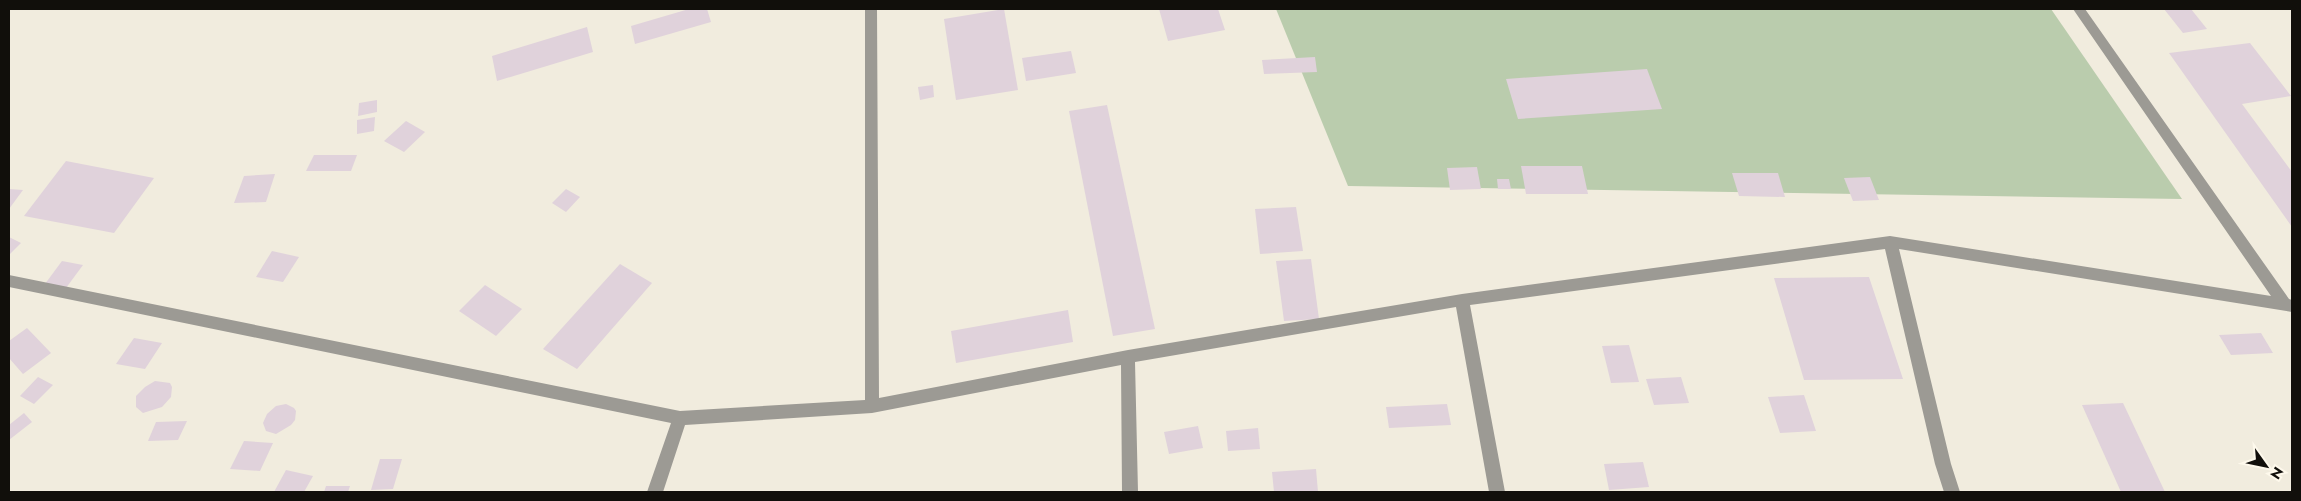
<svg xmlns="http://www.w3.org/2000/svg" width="2301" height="501" viewBox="0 0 2301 501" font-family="Jost,sans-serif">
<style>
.green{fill:#baccad}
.building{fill:#e0d2db}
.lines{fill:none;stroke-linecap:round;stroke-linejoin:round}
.minor{fill:#9c9a94;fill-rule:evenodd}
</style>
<rect width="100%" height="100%" fill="#f1ecde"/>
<!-- green -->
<polygon class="green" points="1276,9 2051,9 2182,199 1348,186"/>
<!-- building -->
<g class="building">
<polygon points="689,9 707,9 711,22 635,44 631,26"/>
<polygon points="1004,9 1018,90 956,100 944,19"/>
<polygon points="1159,9 1218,9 1225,30 1168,41"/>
<polygon points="2164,9 2191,9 2207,29 2183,33"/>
<polygon points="587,27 593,52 497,81 492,56"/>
<polygon points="2250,43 2291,96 2242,104 2292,172 2292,227 2169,53"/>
<polygon points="1071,51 1076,73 1026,81 1022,58"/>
<polygon points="1315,57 1317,72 1264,74 1262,60"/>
<polygon points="1647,69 1662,109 1518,119 1506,79"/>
<polygon points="933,85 934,97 920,100 918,87"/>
<polygon points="377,100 377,112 358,116 359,103"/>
<polygon points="1107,105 1155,329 1113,336 1069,111"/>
<polygon points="375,117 374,131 357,134 357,120"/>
<polygon points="406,121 425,132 404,152 384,141"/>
<polygon points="314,155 357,155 351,171 306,171"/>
<polygon points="66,161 154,178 114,233 24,216"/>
<polygon points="1521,166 1582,166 1588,194 1526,194"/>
<polygon points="1477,167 1481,189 1450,190 1447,168"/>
<polygon points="1732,173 1778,173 1785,197 1739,196"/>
<polygon points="275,174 266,202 234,203 244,176"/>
<polygon points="1870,177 1879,200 1853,201 1844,178"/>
<polygon points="1497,179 1509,179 1511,189 1498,189"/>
<polygon points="9,189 23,190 9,209"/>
<polygon points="566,189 580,197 566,212 552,203"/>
<polygon points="1296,207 1303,251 1260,254 1255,209"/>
<polygon points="9,237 21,243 9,255"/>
<polygon points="272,251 299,257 283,282 256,277"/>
<polygon points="1311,259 1319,319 1284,321 1276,261"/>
<polygon points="62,261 83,265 63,292 42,288"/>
<polygon points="620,264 652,283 577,369 543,349"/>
<polygon points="1869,277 1903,379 1804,380 1774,278"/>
<polygon points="485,285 522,309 496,336 459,311"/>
<polygon points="1068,310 1073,342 956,363 951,331"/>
<polygon points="27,328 51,353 23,374 9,358 9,341"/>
<polygon points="2261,333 2273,353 2231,355 2219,335"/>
<polygon points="134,338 162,343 145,369 116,364"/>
<polygon points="1629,345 1639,382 1611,383 1602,346"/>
<polygon points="38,377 53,385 34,404 20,396"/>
<polygon points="1681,377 1689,403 1654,405 1646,379"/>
<polygon points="155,381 170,383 172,387 171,397 162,407 143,413 136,407 136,396 145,387"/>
<polygon points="1804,395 1816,431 1780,433 1768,397"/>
<polygon points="2123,403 2165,492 2121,492 2082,405"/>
<polygon points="286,404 294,408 296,411 295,420 291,425 276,434 266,431 263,423 267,414 276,406"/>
<polygon points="1447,404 1451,425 1389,428 1386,407"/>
<polygon points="24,413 32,422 9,440 9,425"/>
<polygon points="187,421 178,440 148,441 156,422"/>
<polygon points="1198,426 1203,448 1169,454 1164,432"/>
<polygon points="1258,428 1260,449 1228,451 1226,431"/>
<polygon points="244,441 273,443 260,471 230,469"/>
<polygon points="380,459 402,459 393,489 371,490"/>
<polygon points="1643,462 1649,487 1609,490 1604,464"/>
<polygon points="1316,469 1318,492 1274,492 1272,472"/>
<polygon points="286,470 313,476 304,492 274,492"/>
<polygon points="326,486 350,486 348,492 324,492"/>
</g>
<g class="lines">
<!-- minor -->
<polygon class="minor" points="865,9 877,9 879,398 1128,350 1462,294 1890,236 2271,296 2073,9 2085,9 2289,299 2292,300 2292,312 1899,249 1951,464 1960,492 1944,492 1935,464 1885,249 1470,305 1505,492 1489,492 1456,307 1135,362 1138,492 1122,492 1121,365 872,413 685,425 663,492 647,492 671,423 9,287 9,275 680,411 865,400"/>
</g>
<!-- border -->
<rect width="2301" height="501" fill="none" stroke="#110f0b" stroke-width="20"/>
<!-- north arrow -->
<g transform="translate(2266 466) rotate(123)" stroke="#fef9ec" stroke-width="4" paint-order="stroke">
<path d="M0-4L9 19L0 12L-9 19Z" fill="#110f0b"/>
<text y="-8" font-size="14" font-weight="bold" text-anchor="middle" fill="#110f0b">N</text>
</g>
</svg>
